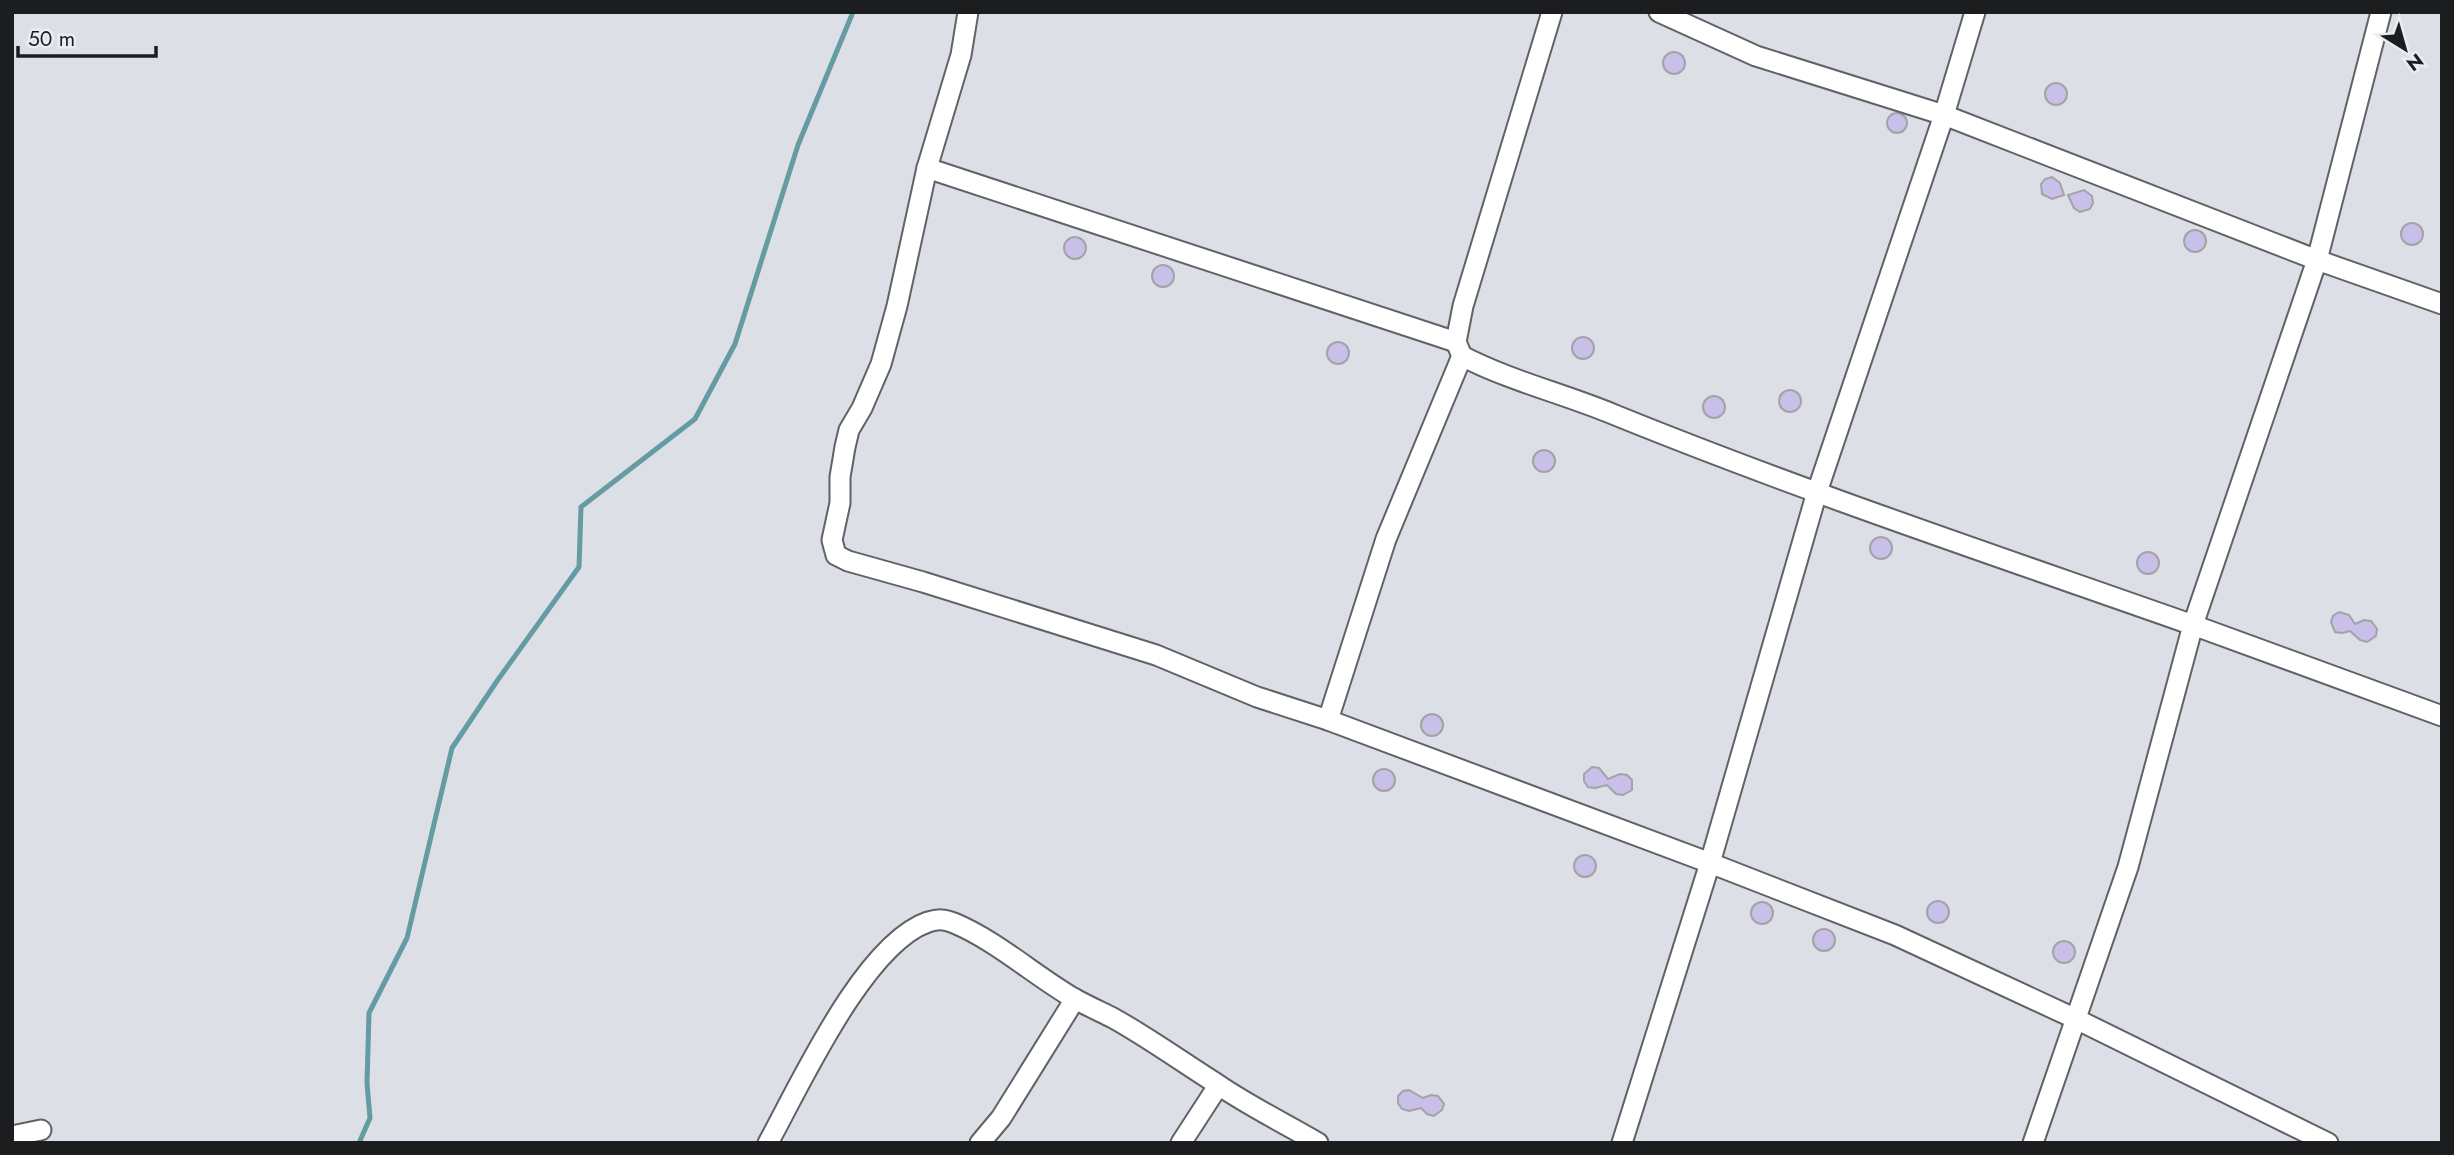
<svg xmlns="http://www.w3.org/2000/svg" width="2454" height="1155" viewBox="0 0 2454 1155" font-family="Jost,sans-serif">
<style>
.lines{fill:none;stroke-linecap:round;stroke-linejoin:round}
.stream{stroke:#659ba3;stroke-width:5}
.building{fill:#c8c0e9;stroke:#a3a2a8;stroke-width:2}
.minor-casing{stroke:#606267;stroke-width:23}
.minor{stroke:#fff;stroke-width:19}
</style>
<rect width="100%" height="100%" fill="#dcdfe5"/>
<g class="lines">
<!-- stream -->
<polyline class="stream" points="359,1143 370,1118 367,1083 369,1013 407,938 452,748 497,681 579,567 581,507 695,419 735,344 798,145 853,12"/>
</g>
<!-- building -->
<g class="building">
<circle cx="1674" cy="63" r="11"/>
<circle cx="2056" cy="94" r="11"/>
<circle cx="1897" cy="123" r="10"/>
<polygon points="2052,177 2060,183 2064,195 2052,199 2042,194 2041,184 2045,179"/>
<polygon points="2084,190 2092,196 2093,203 2090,209 2080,212 2074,208 2068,195"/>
<circle cx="2412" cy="234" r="11"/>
<circle cx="2195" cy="241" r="11"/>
<circle cx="1075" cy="248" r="11"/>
<circle cx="1163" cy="276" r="11"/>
<circle cx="1583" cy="348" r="11"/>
<circle cx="1338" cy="353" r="11"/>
<circle cx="1790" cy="401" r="11"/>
<circle cx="1714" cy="407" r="11"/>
<circle cx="1544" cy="461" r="11"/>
<circle cx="1881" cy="548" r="11"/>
<circle cx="2148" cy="563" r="11"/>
<polygon points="2339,612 2349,615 2355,624 2364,620 2371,621 2377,629 2376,636 2367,642 2360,640 2350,631 2342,633 2335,632 2331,622 2333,616"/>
<circle cx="1432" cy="725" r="11"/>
<polygon points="1592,767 1599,768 1608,779 1620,774 1627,775 1632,780 1632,790 1623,795 1616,794 1607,785 1595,788 1588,787 1584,781 1584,774"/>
<circle cx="1384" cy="780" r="11"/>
<circle cx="1585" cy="866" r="11"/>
<circle cx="1938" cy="912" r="11"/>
<circle cx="1762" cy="913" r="11"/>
<circle cx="1824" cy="940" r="11"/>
<circle cx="2064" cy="952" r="11"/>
<polygon points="1409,1090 1423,1098 1431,1095 1438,1096 1444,1104 1442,1110 1434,1116 1427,1114 1421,1108 1409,1111 1402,1109 1398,1103 1398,1096 1403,1091"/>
</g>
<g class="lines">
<!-- minor casing -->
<g class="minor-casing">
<g id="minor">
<polyline points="968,12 961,55 927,168 897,306 881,364 862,408 849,430 845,447 840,477 840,503 832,540 836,555 848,561 923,582 1156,655 1257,697 1328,720 1710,863 1895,935 2076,1019 2328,1143"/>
<path d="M1552,12l-89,294 -7,36 6,14c48,25 103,38 153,59 190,77 385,142 578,210l-65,242 -95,276"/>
<polyline points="1659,12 1756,56 1944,115 2317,260 2442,304"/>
<polyline points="2381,12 2317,260 2193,625 2442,716"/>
<polyline points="927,168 1456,342"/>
<polyline points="1328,720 1386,539 1462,356"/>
<polyline points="12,1136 41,1130"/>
<path d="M768,1143c32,-58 96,-199 160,-221 10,-3 16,-3 26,1 43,18 81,53 121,76 13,7 26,13 38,19 36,20 69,44 104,66 32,22 67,39 101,59"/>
<polyline points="980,1143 1001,1118 1075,999"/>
<polyline points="1181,1143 1218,1086"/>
<polyline points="1622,1143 1710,863 1817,492 1944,115 1975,12"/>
</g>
</g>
<!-- minor -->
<use href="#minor" class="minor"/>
</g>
<!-- border -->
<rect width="2454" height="1155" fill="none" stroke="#1c1d1f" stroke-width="28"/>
<!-- north arrow -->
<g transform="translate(2405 49) rotate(143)" stroke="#e9ecf2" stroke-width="5" paint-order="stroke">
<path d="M0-5L12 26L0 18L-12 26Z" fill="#1c1d1f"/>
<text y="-10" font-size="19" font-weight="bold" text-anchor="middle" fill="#1c1d1f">N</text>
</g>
<!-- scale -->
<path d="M18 46v10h138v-10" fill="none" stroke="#1c1d1f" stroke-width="3.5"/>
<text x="28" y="46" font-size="21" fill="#1c1d1f" stroke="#e9ecf2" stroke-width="5" paint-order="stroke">50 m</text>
</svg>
